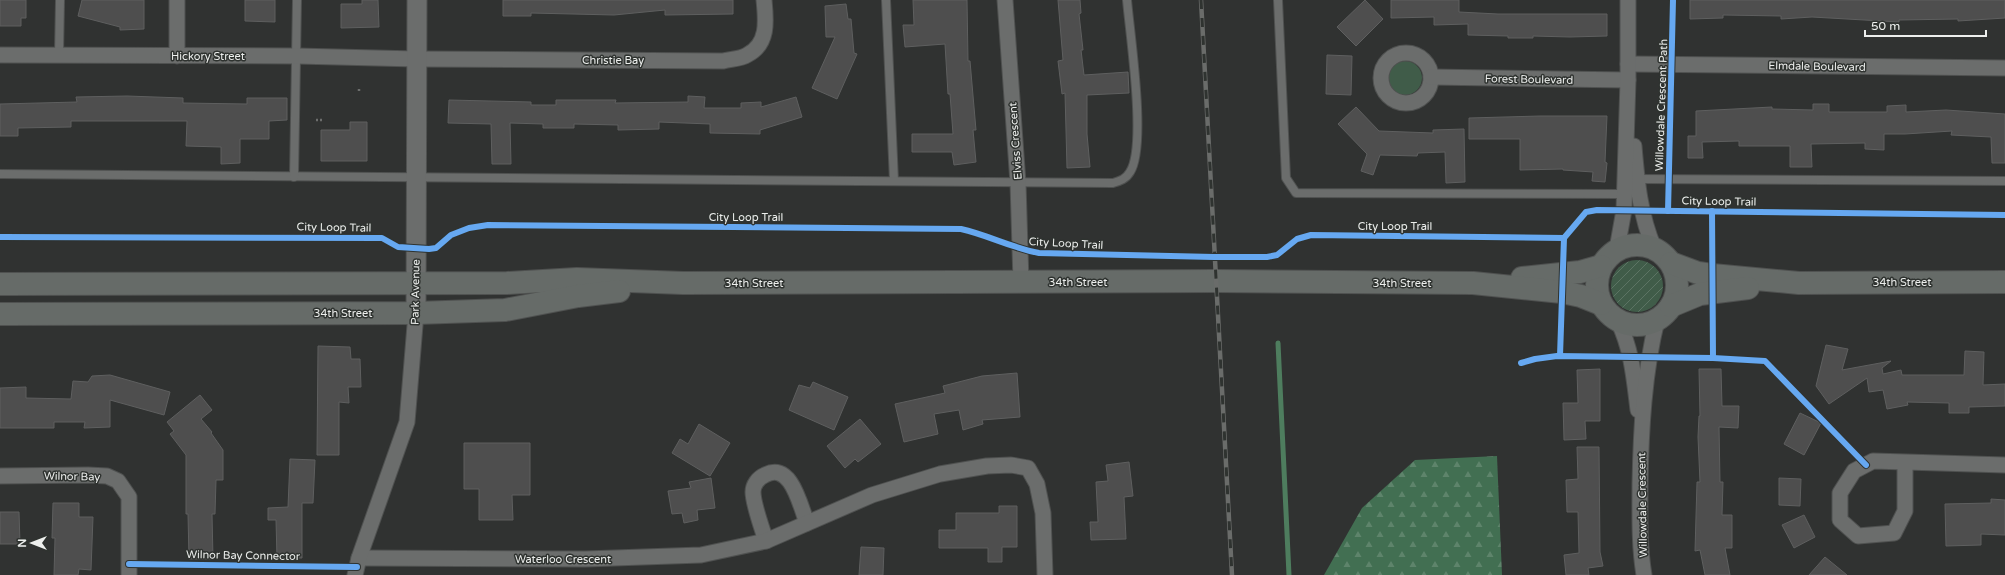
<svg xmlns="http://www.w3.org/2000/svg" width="2005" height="575" viewBox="0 0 2005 575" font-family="'Varela Round',sans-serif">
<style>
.grass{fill:#405c49}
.forest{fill:url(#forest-firs)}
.garden{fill:url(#garden-furrows)}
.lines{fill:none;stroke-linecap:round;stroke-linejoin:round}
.stream{stroke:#4e7d5e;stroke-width:5}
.building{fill:#4e4e4e;stroke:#5e5f5f}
.service-casing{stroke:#4f5150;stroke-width:10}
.minor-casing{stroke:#4f5150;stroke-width:17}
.tertiary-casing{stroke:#4f5150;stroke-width:21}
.secondary-casing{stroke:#4f5150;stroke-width:24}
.path{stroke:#6c6e6d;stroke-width:2.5;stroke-dasharray:2 2;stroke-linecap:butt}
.service{stroke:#6b6d6c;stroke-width:8}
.minor{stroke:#6b6d6c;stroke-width:15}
.tertiary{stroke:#6b6d6c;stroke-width:19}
.secondary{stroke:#666b68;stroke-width:22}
.rail-casing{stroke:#6a6c6a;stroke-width:4.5}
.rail{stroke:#2f3330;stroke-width:3;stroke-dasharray:9;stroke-linecap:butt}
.cycleway-casing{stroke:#2f3330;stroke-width:8}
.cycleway{stroke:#66a8f1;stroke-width:6}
.labels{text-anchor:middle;stroke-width:3;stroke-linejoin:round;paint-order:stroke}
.street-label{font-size:11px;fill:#edefed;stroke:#2f3330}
</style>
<defs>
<pattern id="forest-firs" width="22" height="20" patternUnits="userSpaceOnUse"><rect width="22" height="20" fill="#426f52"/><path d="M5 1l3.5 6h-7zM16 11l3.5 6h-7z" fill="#5e846b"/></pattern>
<pattern id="garden-furrows" width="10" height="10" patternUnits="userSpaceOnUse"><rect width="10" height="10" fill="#405c49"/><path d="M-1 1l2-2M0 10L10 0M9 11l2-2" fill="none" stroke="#5c7464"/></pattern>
</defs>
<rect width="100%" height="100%" fill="#303231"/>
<!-- grass -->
<circle class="grass" cx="1405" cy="78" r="17"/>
<!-- forest -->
<polygon class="forest" points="1497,456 1502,575 1324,575 1362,508 1415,460"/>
<!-- garden -->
<circle class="garden" cx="1637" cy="286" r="26"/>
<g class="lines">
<!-- stream -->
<polyline class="stream" points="1278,343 1289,575"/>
</g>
<!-- building -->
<g class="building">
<polygon points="0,0 26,0 26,18 21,18 21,26 0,26"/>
<polygon points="82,0 144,0 144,29 120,30 120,27 78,16"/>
<polygon points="245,0 275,0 275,22 245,21"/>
<polygon points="362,0 378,0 379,27 341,28 341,4 362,4"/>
<polygon points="503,0 733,0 733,14 665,15 665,10 614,15 531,13 531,16 503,16"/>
<polygon points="913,0 967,0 968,61 970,61 976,130 973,130 976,162 954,165 952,152 912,152 912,134 953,134 950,94 948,94 945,44 905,47 903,25 914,25"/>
<polygon points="1058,0 1080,0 1081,13 1079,14 1083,50 1081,50 1084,75 1128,72 1129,93 1087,95 1087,134 1090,167 1067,168 1065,93 1062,94 1058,61 1063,60"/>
<polygon points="1365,0 1383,19 1356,46 1337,27"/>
<polygon points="1391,0 1459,0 1459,12 1498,14 1607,14 1607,36 1570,37 1533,36 1533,38 1508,38 1508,36 1468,35 1468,24 1434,25 1434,17 1391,18"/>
<polygon points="1690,0 2005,0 2005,18 1958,21 1958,19 1899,20 1899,22 1812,17 1781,19 1781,16 1723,15 1723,18 1690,19"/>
<polygon points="846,4 848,19 851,19 854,53 857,54 837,99 812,88 835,37 826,37 825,6"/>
<polygon points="1327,55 1352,56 1351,95 1326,94"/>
<polygon points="127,96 183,98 183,103 247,104 247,98 287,98 287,120 269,121 269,139 240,139 240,163 221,164 221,147 186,146 187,121 71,121 71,127 18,128 18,136 0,136 0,104 77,102 76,97"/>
<polygon points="688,96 705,97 704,108 741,108 741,103 761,102 761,107 796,97 802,117 760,130 760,134 710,133 710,124 659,122 659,129 618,130 618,125 574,124 574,128 543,128 543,124 510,123 511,164 492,164 491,124 448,123 449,100 531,102 531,105 556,105 556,100 616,100 615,103 688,102"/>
<polygon points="1813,104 1829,104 1829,112 1887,112 1887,106 1906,105 1906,112 1946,110 2005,114 2005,163 1992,163 1991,137 1951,135 1952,131 1905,134 1884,134 1884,150 1865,149 1865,143 1811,144 1812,167 1790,167 1790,146 1739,146 1739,141 1702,142 1703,158 1688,158 1688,136 1696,136 1696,111 1772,107 1772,109 1813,110"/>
<polygon points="1356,107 1379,131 1433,133 1433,130 1464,129 1465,182 1446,183 1445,152 1418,153 1417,156 1380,155 1373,175 1361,171 1367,154 1338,124"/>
<polygon points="1540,116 1607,116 1605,162 1607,163 1605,182 1592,181 1593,172 1563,170 1563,169 1520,170 1520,139 1469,139 1469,118"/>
<polygon points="350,122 367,122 367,161 321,161 321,130 350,130"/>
<polygon points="1826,345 1848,349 1842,370 1891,361 1882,368 1883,374 1901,370 1902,375 1964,375 1965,351 1984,352 1983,385 2005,384 2005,406 1969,407 1969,413 1949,413 1949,403 1907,402 1908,405 1887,409 1883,390 1869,392 1867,378 1829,404 1816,386"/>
<polygon points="318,346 350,347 351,359 360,359 361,387 348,387 349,403 339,402 339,455 317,455"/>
<polygon points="1600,369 1600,421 1585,421 1586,439 1564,440 1563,403 1578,403 1577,370"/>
<polygon points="1699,369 1721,369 1722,406 1739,406 1738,428 1719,427 1720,482 1723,482 1722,515 1732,515 1732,548 1725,548 1730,575 1705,575 1700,550 1695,551 1697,482 1700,482 1698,437 1699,416 1700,416"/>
<polygon points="1017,373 1020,417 982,420 983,424 963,430 959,410 934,414 938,434 904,442 895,404 945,393 943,386 982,376"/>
<polygon points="110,375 170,392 164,415 110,400 110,427 84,428 85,422 54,422 54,428 0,428 0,388 26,387 26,398 71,399 73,381 88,382 92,376"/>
<polygon points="813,382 848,397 834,430 789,410 799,385 810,388"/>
<polygon points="200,395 212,410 201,419 212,432 211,433 223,450 223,480 216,480 215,514 212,514 213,559 189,559 188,514 186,514 186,455 170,434 174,431 167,422"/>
<polygon points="1800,413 1821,423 1804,455 1784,444"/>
<polygon points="860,419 881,444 858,462 855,459 845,468 827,446"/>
<polygon points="699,424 730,443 710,476 672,453 680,439 688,444"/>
<polygon points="464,443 530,443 530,495 512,495 513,520 479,520 479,489 464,489"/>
<polygon points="1577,447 1599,447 1600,552 1603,566 1588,568 1589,575 1566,575 1564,555 1579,553 1578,512 1567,512 1566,480 1578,479"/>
<polygon points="290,459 315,460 313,503 302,503 302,558 277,558 276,520 268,520 268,508 288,507"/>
<polygon points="1129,462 1133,496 1124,497 1126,539 1091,540 1090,522 1098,522 1096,482 1108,481 1106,465"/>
<polygon points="711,478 715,508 697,510 698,520 684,523 682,513 672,514 668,491 691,488 689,482"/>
<polygon points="1779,478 1801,479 1800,506 1779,505"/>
<polygon points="1991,499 2005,500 2005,535 1981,534 1981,545 1946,546 1945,504 1991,503"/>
<polygon points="53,503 79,503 79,517 93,517 91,570 79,569 78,575 54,575 55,538 52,538"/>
<polygon points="999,506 1017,506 1017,547 1002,547 1002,562 988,562 988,548 939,548 939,530 956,530 956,513 999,513"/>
<polygon points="0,512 19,512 20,544 0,544"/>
<polygon points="1804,515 1815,537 1794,548 1782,525"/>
<polygon points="861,547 884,548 883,575 859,575"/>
<polygon points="1825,557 1847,575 1809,575"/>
</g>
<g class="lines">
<!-- service casing -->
<g class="service-casing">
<g id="service">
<polyline points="886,0 894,181"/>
<polyline points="1278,0 1286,178 1296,193 1624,194"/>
<polyline points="59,55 60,0"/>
<path d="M0,174l1113,9c7,-2 13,-4 17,-11 17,-26 0,-137 -3,-172"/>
<polyline points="294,177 297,0"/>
<polyline points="1637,179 2005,181"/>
</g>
</g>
<!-- minor casing -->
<g class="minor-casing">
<g id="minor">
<polyline points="1005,0 1018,183 1021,282"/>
<circle cx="1406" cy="78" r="25"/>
<path d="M0,55l297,1 119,3 307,2c7,-2 18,-2 24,-6 22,-11 19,-35 17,-55"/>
<polyline points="177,56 177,0"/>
<polyline points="1628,64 2005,68"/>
<polyline points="1431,77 1628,80"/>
<path d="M1634,146c3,36 6,69 20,102"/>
<polyline points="1617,249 1624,210 1628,80 1628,0"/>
<path d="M1618,321c14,29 16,57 20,89"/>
<polyline points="1905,463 1905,511 1894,533 1858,536 1840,520 1840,493 1854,471 1873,461 2005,465"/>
<polyline points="0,476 88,475 107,476 118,481 129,497 129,575"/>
<path d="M766,541c-4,-13 -13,-37 -13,-49 0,-7 5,-14 12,-17 26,-14 35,30 42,48"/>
<polyline points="359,558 585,559 701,555 766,541 872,495 940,474 987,466 1011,465 1028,468 1037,484 1043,513 1045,575"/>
<polyline points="355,575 359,558 407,422 416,313"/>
<path d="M1644,575c-5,-30 -4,-61 -4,-91 1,-55 4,-111 17,-164"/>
</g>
</g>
<!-- tertiary casing -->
<g class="tertiary-casing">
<polyline id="tertiary" points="416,313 417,0"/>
</g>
<!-- secondary casing -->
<g class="secondary-casing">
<g id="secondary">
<circle cx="1637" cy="285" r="40"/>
<polyline points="1671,263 1698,273 1712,275 1799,283 2005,282"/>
<polyline points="1522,278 1580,272 1601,266"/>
<polyline points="0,284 507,283 577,279 683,283 1216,281 1473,283 1562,292 1581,296 1601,304"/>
<polyline points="1671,306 1700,294 1748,288"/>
<polyline points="0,314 416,313 505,310 578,296 619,291"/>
</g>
</g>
<!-- path -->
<g class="path">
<polyline points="359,89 359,92"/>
<polyline points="316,120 322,120"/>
</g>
<!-- service -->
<use href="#service" class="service"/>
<!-- minor -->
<use href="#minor" class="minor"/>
<!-- tertiary -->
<use href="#tertiary" class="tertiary"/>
<!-- secondary -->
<use href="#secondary" class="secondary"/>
<!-- rail casing -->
<g class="rail-casing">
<polyline id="rail" points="1201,0 1232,575"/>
</g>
<!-- rail -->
<use href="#rail" class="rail"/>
<!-- cycleway casing -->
<g class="cycleway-casing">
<g id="cycleway">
<polyline points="1668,211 1673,0"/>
<polyline points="1712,211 1713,358"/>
<path d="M0,237l382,1 16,9 31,2 7,-1 15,-13 18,-7 19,-3 473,4c27,6 51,19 78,24l175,4h53l10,-2 20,-16 14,-4 253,3 22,-26 11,-2 408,5"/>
<polyline points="1560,356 1564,238"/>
<polyline points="1521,363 1535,359 1557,356 1713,358 1765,361 1866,465"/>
<polyline points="129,564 357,567"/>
</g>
</g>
<!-- cycleway -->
<use href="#cycleway" class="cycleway"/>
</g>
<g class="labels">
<!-- street labels -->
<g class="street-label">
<text x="208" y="60">Hickory Street</text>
<text x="613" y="64">Christie Bay</text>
<text transform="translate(1817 66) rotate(1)" y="4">Elmdale Boulevard</text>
<text transform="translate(1529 79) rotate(1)" y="4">Forest Boulevard</text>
<text transform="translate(1661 105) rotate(-88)" y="4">Willowdale Crescent Path</text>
<text transform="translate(1015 141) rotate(-94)" y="4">Elviss Crescent</text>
<text transform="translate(1719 201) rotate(1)" y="4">City Loop Trail</text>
<text x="746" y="221">City Loop Trail</text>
<text x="1395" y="230">City Loop Trail</text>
<text transform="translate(334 227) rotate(1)" y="4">City Loop Trail</text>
<text transform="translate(1066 243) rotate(3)" y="4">City Loop Trail</text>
<text x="1078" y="286">34th Street</text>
<text x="1902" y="286">34th Street</text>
<text x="754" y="287">34th Street</text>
<text x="1402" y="287">34th Street</text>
<text transform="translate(415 292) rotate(-89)" y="4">Park Avenue</text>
<text x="343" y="317">34th Street</text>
<text transform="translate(72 476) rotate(1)" y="4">Wilnor Bay</text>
<text transform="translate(1642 505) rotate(-91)" y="4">Willowdale Crescent</text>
<text transform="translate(243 555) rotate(1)" y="4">Wilnor Bay Connector</text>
<text x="563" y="563">Waterloo Crescent</text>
</g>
</g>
<!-- north arrow -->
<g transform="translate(32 543) rotate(270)" stroke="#2f3330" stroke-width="3" paint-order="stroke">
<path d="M0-3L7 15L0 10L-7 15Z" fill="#edefed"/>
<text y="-6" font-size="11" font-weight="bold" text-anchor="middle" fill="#edefed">N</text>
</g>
<!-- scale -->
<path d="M1865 30v6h121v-6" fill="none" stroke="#edefed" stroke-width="2"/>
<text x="1871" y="30" font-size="12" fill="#edefed" stroke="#2f3330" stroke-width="3" paint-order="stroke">50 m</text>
</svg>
